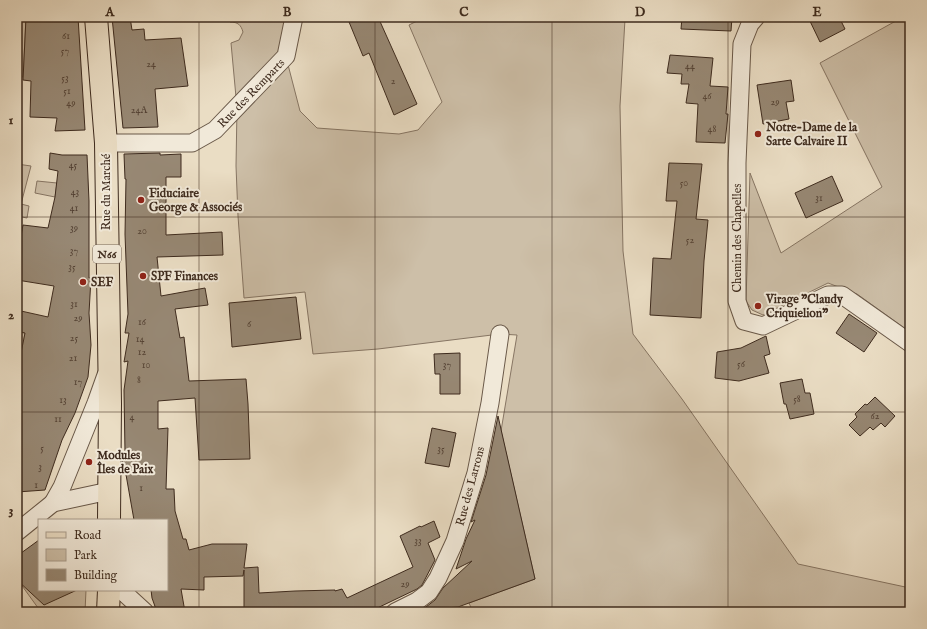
<svg xmlns="http://www.w3.org/2000/svg" width="927" height="629" viewBox="0 0 927 629" font-family="'IM FELL English',serif">
<style>
.green{fill:#cdbfa8;stroke:#867563}
.building{fill:#978874;stroke:#3e2b1e}
.lines{fill:none;stroke-linecap:round;stroke-linejoin:round}
.minor-casing{stroke:#695848;stroke-width:19}
.primary-casing{stroke:#3e2b1e;stroke-width:24}
.minor{stroke:#f1e9d9;stroke-width:17}
.primary{stroke:#eaddc4;stroke-width:22}
.grid{fill:none;stroke:#3e2b1e;stroke-width:1;stroke-opacity:0.55}
.poi-dot{fill:#8f2418;stroke:#f1e9d9;stroke-width:1.5}
.labels{text-anchor:middle;stroke-width:4;stroke-linejoin:round;paint-order:stroke}
.number-label{font-size:10px;fill:#544234}
.shield{fill:#f1e9d9;stroke:#746456;stroke-width:1}
.shield-label{font-size:11px;font-weight:bold;fill:#3e2b1e}
.street-label{font-size:12px;fill:#3e2b1e;stroke:#f1e9d9}
.poi-label{font-size:12px;font-weight:bold;fill:#3e2b1e;stroke:#f1e9d9;text-anchor:start}
.neatline{fill:none;stroke:#3e2b1e;stroke-width:1.5}
.grid-label{font-size:13px;text-anchor:middle;font-weight:bold;fill:#3e2b1e}
</style>
<rect width="100%" height="100%" fill="#eaddc4"/>
<filter id="stains"><feTurbulence type="fractalNoise" baseFrequency=".005" numOctaves="4"/><feColorMatrix values="0 0 0 0 .2 0 0 0 0 .09 0 0 0 0 .02 0 0 0 .5 -.17"/></filter>
<radialGradient id="worn" r=".72"><stop offset=".6" stop-color="#630" stop-opacity="0"/><stop offset="1" stop-color="#630" stop-opacity=".3"/></radialGradient>
<!-- green -->
<g class="green">
<polygon points="17,17 26,17 23,77 17,76"/>
<path d="M230,17h64l-8,40 14,54 17,17 82,6 19,-4 24,-28 -33,-77 16,-8h204l-4,2 -5,87 3,145 10,83 49,65 116,165 112,24v24h-437l-4,-9 66,-24 -34,-148 16,-96 -17,-1 -122,15 -65,5 -8,-62 -61,6 -6,-82 -2,-50 1,-58 -6,-65 8,-3 4,-8c-2,-7 -5,-10 -13,-10z"/>
<polygon points="903,17 910,17 910,332 857,294 828,283 763,315 752,310 746,301 750,173 781,253 882,187 820,63"/>
<polygon points="17,164 31,166 21,204 29,206 27,218 17,216"/>
<polygon points="37,181 57,183 55,197 35,193"/>
<polygon points="17,332 25,333 17,379"/>
<polygon points="26,578 38,591 86,590 85,612 41,612 20,583"/>
</g>
<!-- building -->
<g class="building">
<polygon points="26,17 78,17 85,130 55,131 57,118 30,117 31,81 23,80"/>
<polygon points="112,17 130,17 132,30 144,29 145,40 181,38 188,86 155,89 158,127 123,128"/>
<polygon points="347,17 378,17 417,104 394,115 369,53 363,56"/>
<polygon points="682,17 732,17 731,31 681,29"/>
<polygon points="808,17 839,17 845,29 820,42"/>
<polygon points="670,55 713,58 710,86 728,87 726,114 728,114 725,143 696,142 698,104 686,103 689,84 681,84 682,74 667,73"/>
<polygon points="791,80 794,101 786,102 789,119 763,124 757,85"/>
<polygon points="50,153 62,155 87,155 89,201 89,278 91,278 89,313 91,345 88,377 75,413 62,440 45,490 17,492 17,373 25,333 17,331 21,311 48,317 54,286 17,280 17,247 19,247 23,225 48,228 55,197 58,171 49,169"/>
<polygon points="160,153 160,155 181,154 181,177 166,177 166,235 222,232 223,255 157,257 161,296 205,288 208,305 175,309 180,338 184,337 189,381 246,379 248,404 250,459 199,460 195,398 158,401 158,429 168,428 166,489 174,489 175,511 183,539 186,539 189,550 212,544 247,544 244,568 258,567 259,593 295,591 335,590 335,591 342,589 347,598 413,567 400,536 420,526 421,527 434,521 440,537 428,543 435,560 422,585 417,589 369,612 244,612 244,570 243,576 204,577 204,590 181,589 185,612 157,612 152,598 151,590 167,590 167,520 134,520 125,469 122,469 123,453 125,452 124,390 128,361 124,362 129,333 125,333 128,314 125,234 126,179 125,179 124,154"/>
<polygon points="669,163 702,164 696,219 708,220 704,261 701,318 650,315 653,258 671,259 677,201 666,201"/>
<polygon points="832,176 843,201 806,218 795,193"/>
<polygon points="296,297 301,339 232,347 229,303"/>
<polygon points="849,314 877,333 864,352 836,333"/>
<polygon points="766,336 770,354 764,356 769,373 739,381 715,378 717,352 741,348"/>
<polygon points="460,353 460,394 440,394 440,374 435,374 434,354"/>
<polygon points="802,379 805,393 810,393 814,414 790,419 786,404 784,404 780,383"/>
<polygon points="875,397 895,416 885,427 881,423 873,430 870,427 860,436 849,425 857,417 855,414 865,404 867,405"/>
<polygon points="498,416 535,579 458,607 422,610 435,600 443,588 472,561 456,569 466,539 475,520 471,522 486,475"/>
<polygon points="432,428 456,433 449,467 425,463"/>
<polygon points="39,540 39,590 77,590 44,605 17,580 17,556"/>
</g>
<g class="lines">
<!-- minor casing -->
<g class="minor-casing">
<g id="minor">
<polyline points="756,17 750,24 742,44 737,163 737,301 744,321 763,326 828,295 842,295 910,343"/>
<polyline points="106,143 192,143 215,130 286,56 294,17"/>
<polyline points="53,503 62,487 96,403 106,375"/>
<polyline points="17,532 53,503 109,491"/>
<polyline points="121,590 145,612"/>
<polyline points="395,612 417,601 429,592 438,578 455,541 476,473 490,403 500,334"/>
</g>
</g>
<!-- primary casing -->
<g class="primary-casing">
<g id="primary">
<polyline points="96,17 106,143 110,404 109,520"/>
<polyline points="108,612 109,590"/>
</g>
</g>
<!-- minor -->
<use href="#minor" class="minor"/>
<!-- primary -->
<use href="#primary" class="primary"/>
</g>
<!-- grid -->
<path class="grid" d="M199,17v595M375,17v595M552,17v595M728,17v595M17,217h893M17,412h893"/>
<!-- markers -->
<g class="poi-dot">
<circle cx="758" cy="134" r="4"/>
<circle cx="141" cy="200" r="4"/>
<circle cx="143" cy="276" r="4"/>
<circle cx="83" cy="282" r="4"/>
<circle cx="758" cy="306" r="4"/>
<circle cx="89" cy="462" r="4"/>
</g>
<g class="labels">
<!-- number labels -->
<g class="number-label">
<text x="66" y="39">61</text>
<text x="65" y="54">57</text>
<text x="151" y="67">24</text>
<text x="690" y="69">44</text>
<text x="65" y="81">53</text>
<text x="393" y="84">2</text>
<text x="67" y="94">51</text>
<text x="707" y="99">46</text>
<text x="775" y="105">29</text>
<text x="71" y="106">49</text>
<text x="139" y="113">24A</text>
<text x="712" y="132">48</text>
<text x="73" y="168">45</text>
<text x="684" y="186">50</text>
<text x="75" y="195">43</text>
<text x="819" y="201">31</text>
<text x="74" y="211">41</text>
<text x="74" y="231">39</text>
<text x="142" y="234">20</text>
<text x="690" y="243">52</text>
<text x="74" y="254">37</text>
<text x="72" y="270">35</text>
<text x="74" y="307">31</text>
<text x="78" y="321">29</text>
<text x="142" y="325">16</text>
<text x="249" y="327">6</text>
<text x="74" y="341">25</text>
<text x="140" y="342">14</text>
<text x="142" y="355">12</text>
<text x="73" y="361">21</text>
<text x="741" y="367">56</text>
<text x="146" y="368">10</text>
<text x="447" y="368">37</text>
<text x="139" y="383">8</text>
<text x="78" y="385">17</text>
<text x="797" y="402">58</text>
<text x="63" y="403">13</text>
<text x="875" y="419">62</text>
<text x="132" y="420">4</text>
<text x="58" y="422">11</text>
<text x="42" y="451">5</text>
<text x="441" y="452">35</text>
<text x="40" y="470">3</text>
<text x="36" y="488">1</text>
<text x="141" y="491">1</text>
<text x="418" y="544">33</text>
<text x="405" y="587">29</text>
</g>
<!-- shield labels -->
<rect class="shield" x="93" y="245" width="28" height="18" rx="3"/>
<g class="shield-label">
<text x="107" y="258">N66</text>
</g>
<!-- street labels -->
<g class="street-label">
<text transform="translate(251 93) rotate(-46)" y="4">Rue des Remparts</text>
<text transform="translate(106 192) rotate(-90)" y="4">Rue du Marché</text>
<text transform="translate(737 238) rotate(-90)" y="4">Chemin des Chapelles</text>
<text transform="translate(470 486) rotate(-75)" y="4">Rue des Larrons</text>
</g>
<!-- poi labels -->
<g class="poi-label">
<text x="766" y="131">Notre-Dame de la<tspan x="766" dy="14">Sarte Calvaire II</tspan></text>
<text x="149" y="197">Fiduciaire<tspan x="149" dy="14">George &amp; Associés</tspan></text>
<text x="151" y="280">SPF Finances</text>
<text x="91" y="286">SEF</text>
<text x="766" y="303">Virage "Claudy<tspan x="766" dy="14">Criquielion"</tspan></text>
<text x="97" y="459">Modules<tspan x="97" dy="14">Îles de Paix</tspan></text>
</g>
</g>
<!-- margin -->
<rect width="927" height="629" fill="none" stroke="#eaddc4" stroke-width="44"/>
<!-- legend -->
<rect x="38" y="519" width="130" height="72" fill="#f1e9d9" stroke="#a99d8e"/>
<rect x="46" y="532" width="20" height="6" fill="#eaddc4" stroke="#a99d8e"/>
<text x="74" y="539" font-size="12" fill="#3e2b1e">Road</text>
<rect x="46" y="549" width="20" height="12" fill="#cdbfa8" stroke="#a99d8e"/>
<text x="74" y="559" font-size="12" fill="#3e2b1e">Park</text>
<rect x="46" y="569" width="20" height="12" fill="#978874" stroke="#a99d8e"/>
<text x="74" y="579" font-size="12" fill="#3e2b1e">Building</text>
<rect x="22" y="22" width="883" height="585" class="neatline"/>
<g class="grid-label">
<text x="110" y="16">A</text>
<text x="287" y="16">B</text>
<text x="464" y="16">C</text>
<text x="640" y="16">D</text>
<text x="817" y="16">E</text>
<text x="11" y="124">1</text>
<text x="11" y="319">2</text>
<text x="11" y="514">3</text>
</g>
<rect width="100%" height="100%" filter="url(#stains)"/>
<rect width="100%" height="100%" fill="url(#worn)"/>
</svg>
